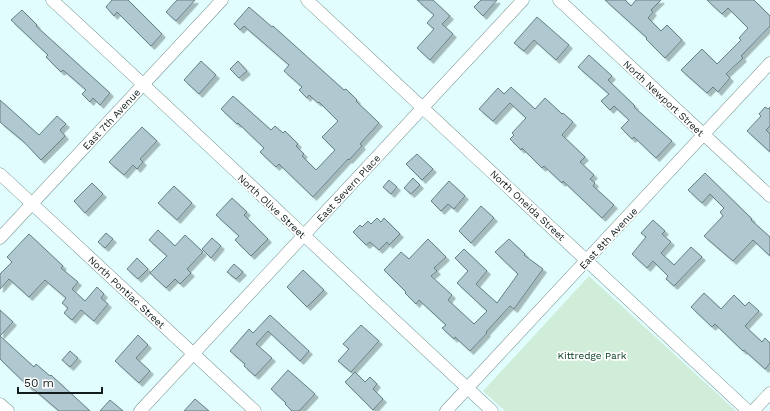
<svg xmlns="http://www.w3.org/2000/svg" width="770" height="411" viewBox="0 0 770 411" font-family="'Work Sans',sans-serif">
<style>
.green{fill:#d0edd9}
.building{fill:#b0c8d0;stroke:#687f86;filter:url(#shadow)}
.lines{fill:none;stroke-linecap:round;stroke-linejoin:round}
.minor-casing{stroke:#779191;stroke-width:13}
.minor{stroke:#fff;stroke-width:12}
.labels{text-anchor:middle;stroke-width:3.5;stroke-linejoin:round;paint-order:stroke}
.street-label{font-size:10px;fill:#131d1d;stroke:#fff}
.park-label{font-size:10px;fill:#01381c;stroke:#fff}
</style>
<defs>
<filter id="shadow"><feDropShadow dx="3.5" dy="3.5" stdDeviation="0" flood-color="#0004"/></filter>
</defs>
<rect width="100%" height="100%" fill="#e1fdfd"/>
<!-- green -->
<polygon class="green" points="589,276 736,411 505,411 483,391"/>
<!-- building -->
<g class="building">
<polygon points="112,0 128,0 162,34 151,46 117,12 114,16 106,7"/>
<polygon points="177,0 195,0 176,21 166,12"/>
<polygon points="417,0 433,0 450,16 442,24 453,34 430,60 417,48 434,29 427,23 434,15"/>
<polygon points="481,0 497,0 483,16 474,7"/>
<polygon points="605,0 626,0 626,1 631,6 636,0 661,0 651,10 653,12 648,18 661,31 667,25 682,40 665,58 646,39 647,38"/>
<polygon points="707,0 754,0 770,16 770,26 741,56 743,58 726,74 730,78 718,92 713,87 707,93 681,70 702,49 717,64 741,40 739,38 748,28 728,8 722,14"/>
<polygon points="249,7 272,27 273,26 344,90 346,89 357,100 356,101 379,123 360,144 362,146 349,160 348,159 313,197 279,164 276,167 260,152 264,148 238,123 237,124 221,109 233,96 271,130 275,126 283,133 285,131 298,144 296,146 304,154 302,156 316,170 335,150 322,137 338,121 319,102 318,103 309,95 307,98 299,90 302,87 284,71 289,65 244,26 240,30 234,24"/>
<polygon points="22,10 37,25 36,26 110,93 100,105 93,98 90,102 82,94 86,90 63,70 61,72 46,57 48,55 11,20"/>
<polygon points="537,17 569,45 556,60 534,40 524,51 514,43"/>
<polygon points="589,55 612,76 608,80 635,106 634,107 672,141 656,158 634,137 632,139 621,128 629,120 614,106 610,110 601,101 609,94 578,67"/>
<polygon points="201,61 216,75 199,94 184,80"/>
<polygon points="238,61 247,71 239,78 230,69"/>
<polygon points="511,87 535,109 545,98 562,114 563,113 573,122 562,135 585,157 580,162 594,175 590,179 595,183 593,186 614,205 602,218 563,181 562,183 544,166 542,168 522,148 521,150 510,139 514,135 512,133 526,118 510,103 493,121 479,109 498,88 504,94"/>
<polygon points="0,100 39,135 57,116 66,124 60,130 65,136 41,160 24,142 0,122"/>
<polygon points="765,107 768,109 770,107 770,126 766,130 770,134 770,152 747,131 761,116 759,114"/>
<polygon points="142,127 157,141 140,159 143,162 137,169 133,165 124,175 109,162"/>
<polygon points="417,154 433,169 422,180 406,164"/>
<polygon points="705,173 752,219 751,220 770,237 770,256 753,240 733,261 704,236 723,216 720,212 724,208 710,194 702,203 688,190"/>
<polygon points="413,178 420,185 411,194 404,188"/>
<polygon points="389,180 397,187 391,194 383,187"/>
<polygon points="449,181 465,196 454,209 448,204 441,211 431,201"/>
<polygon points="92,183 103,194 85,213 74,201"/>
<polygon points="174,186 192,203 177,220 158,203"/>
<polygon points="232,198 247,212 244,215 268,239 251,256 235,240 239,236 216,215"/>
<polygon points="481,206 494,218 471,243 459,231"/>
<polygon points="377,218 381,222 384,218 400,234 389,245 387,242 379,250 370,242 366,245 353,232 360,225 362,227 368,221 371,224"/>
<polygon points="653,220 665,231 662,234 671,242 661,253 674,265 691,247 702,257 674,286 666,279 668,276 653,261 647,268 632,254 646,237 641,233"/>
<polygon points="158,230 175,246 185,235 203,252 187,269 191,273 180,284 175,279 166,288 150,273 167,256 149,240"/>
<polygon points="106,233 113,239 105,248 98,242"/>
<polygon points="29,234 63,266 61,268 78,282 72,289 85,301 97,287 104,294 101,298 108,304 94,321 81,310 72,320 64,313 68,308 62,303 66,298 45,280 29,297 9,279 0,289 0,274 12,262 7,257"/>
<polygon points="212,238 221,246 211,258 202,249"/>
<polygon points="428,239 446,257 434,268 437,271 431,276 452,295 448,300 474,324 487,311 457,283 468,271 455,258 464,249 487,271 476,284 497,303 518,274 495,252 509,239 525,254 524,255 543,269 514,309 510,306 486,332 487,333 470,351 455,337 454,339 442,328 446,325 419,300 416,304 405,293 406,292 384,270 401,252 409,259"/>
<polygon points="137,258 148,269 138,279 127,269"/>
<polygon points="234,264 243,272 236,279 227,272"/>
<polygon points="303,270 324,290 307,307 287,287"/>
<polygon points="704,293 721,309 734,295 745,306 749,302 759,311 745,326 762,342 765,338 770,343 770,363 765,369 744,350 743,351 715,324 712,327 691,307"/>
<polygon points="0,310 13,322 0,336 34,367 36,364 50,376 51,375 90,411 59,411 31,387 30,388 0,359"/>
<polygon points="270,315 309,351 300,361 268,331 256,344 272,358 255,376 244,366 245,364 230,351 249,329 253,333"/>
<polygon points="361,325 379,341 351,372 338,361 349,349 343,344"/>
<polygon points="138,335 148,345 136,358 150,371 139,383 115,361"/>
<polygon points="70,351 78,358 70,367 62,360"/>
<polygon points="288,370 315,394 299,411 292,411 285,404 286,403 271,389"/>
<polygon points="355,372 365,382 370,377 377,384 373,389 383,399 373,410 345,382"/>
<polygon points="195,399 209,411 184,411"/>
<polygon points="110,400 123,411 100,411"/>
</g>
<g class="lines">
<!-- minor casing -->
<g class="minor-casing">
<g id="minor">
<path d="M52,0c148,136 293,275 440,411"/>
<polyline points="307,0 748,411"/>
<polyline points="559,0 770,196"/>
<polyline points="0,174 255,411"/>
<polyline points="0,238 222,0"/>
<polyline points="0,404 8,411"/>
<polyline points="140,411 523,0"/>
<polyline points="446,411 770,63"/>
<polyline points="753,411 770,393"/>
</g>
</g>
<!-- minor -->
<use href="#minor" class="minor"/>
</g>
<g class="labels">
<!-- street labels -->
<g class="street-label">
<text transform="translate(664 98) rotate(43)" y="4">North Newport Street</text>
<text transform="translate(111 119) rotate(-47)" y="4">East 7th Avenue</text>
<text transform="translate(348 188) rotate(-47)" y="4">East Severn Place</text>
<text transform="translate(528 205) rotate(43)" y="4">North Oneida Street</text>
<text transform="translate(272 206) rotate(43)" y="4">North Olive Street</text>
<text transform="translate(608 238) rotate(-47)" y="4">East 8th Avenue</text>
<text transform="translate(127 292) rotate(43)" y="4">North Pontiac Street</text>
</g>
<!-- park labels -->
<g class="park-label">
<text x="592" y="359">Kittredge Park</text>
</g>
</g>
<!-- scale -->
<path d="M18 387v6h84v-6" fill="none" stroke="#131d1d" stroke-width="2"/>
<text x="24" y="387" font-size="12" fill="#131d1d" stroke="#ffffff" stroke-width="3" paint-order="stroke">50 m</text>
</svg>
